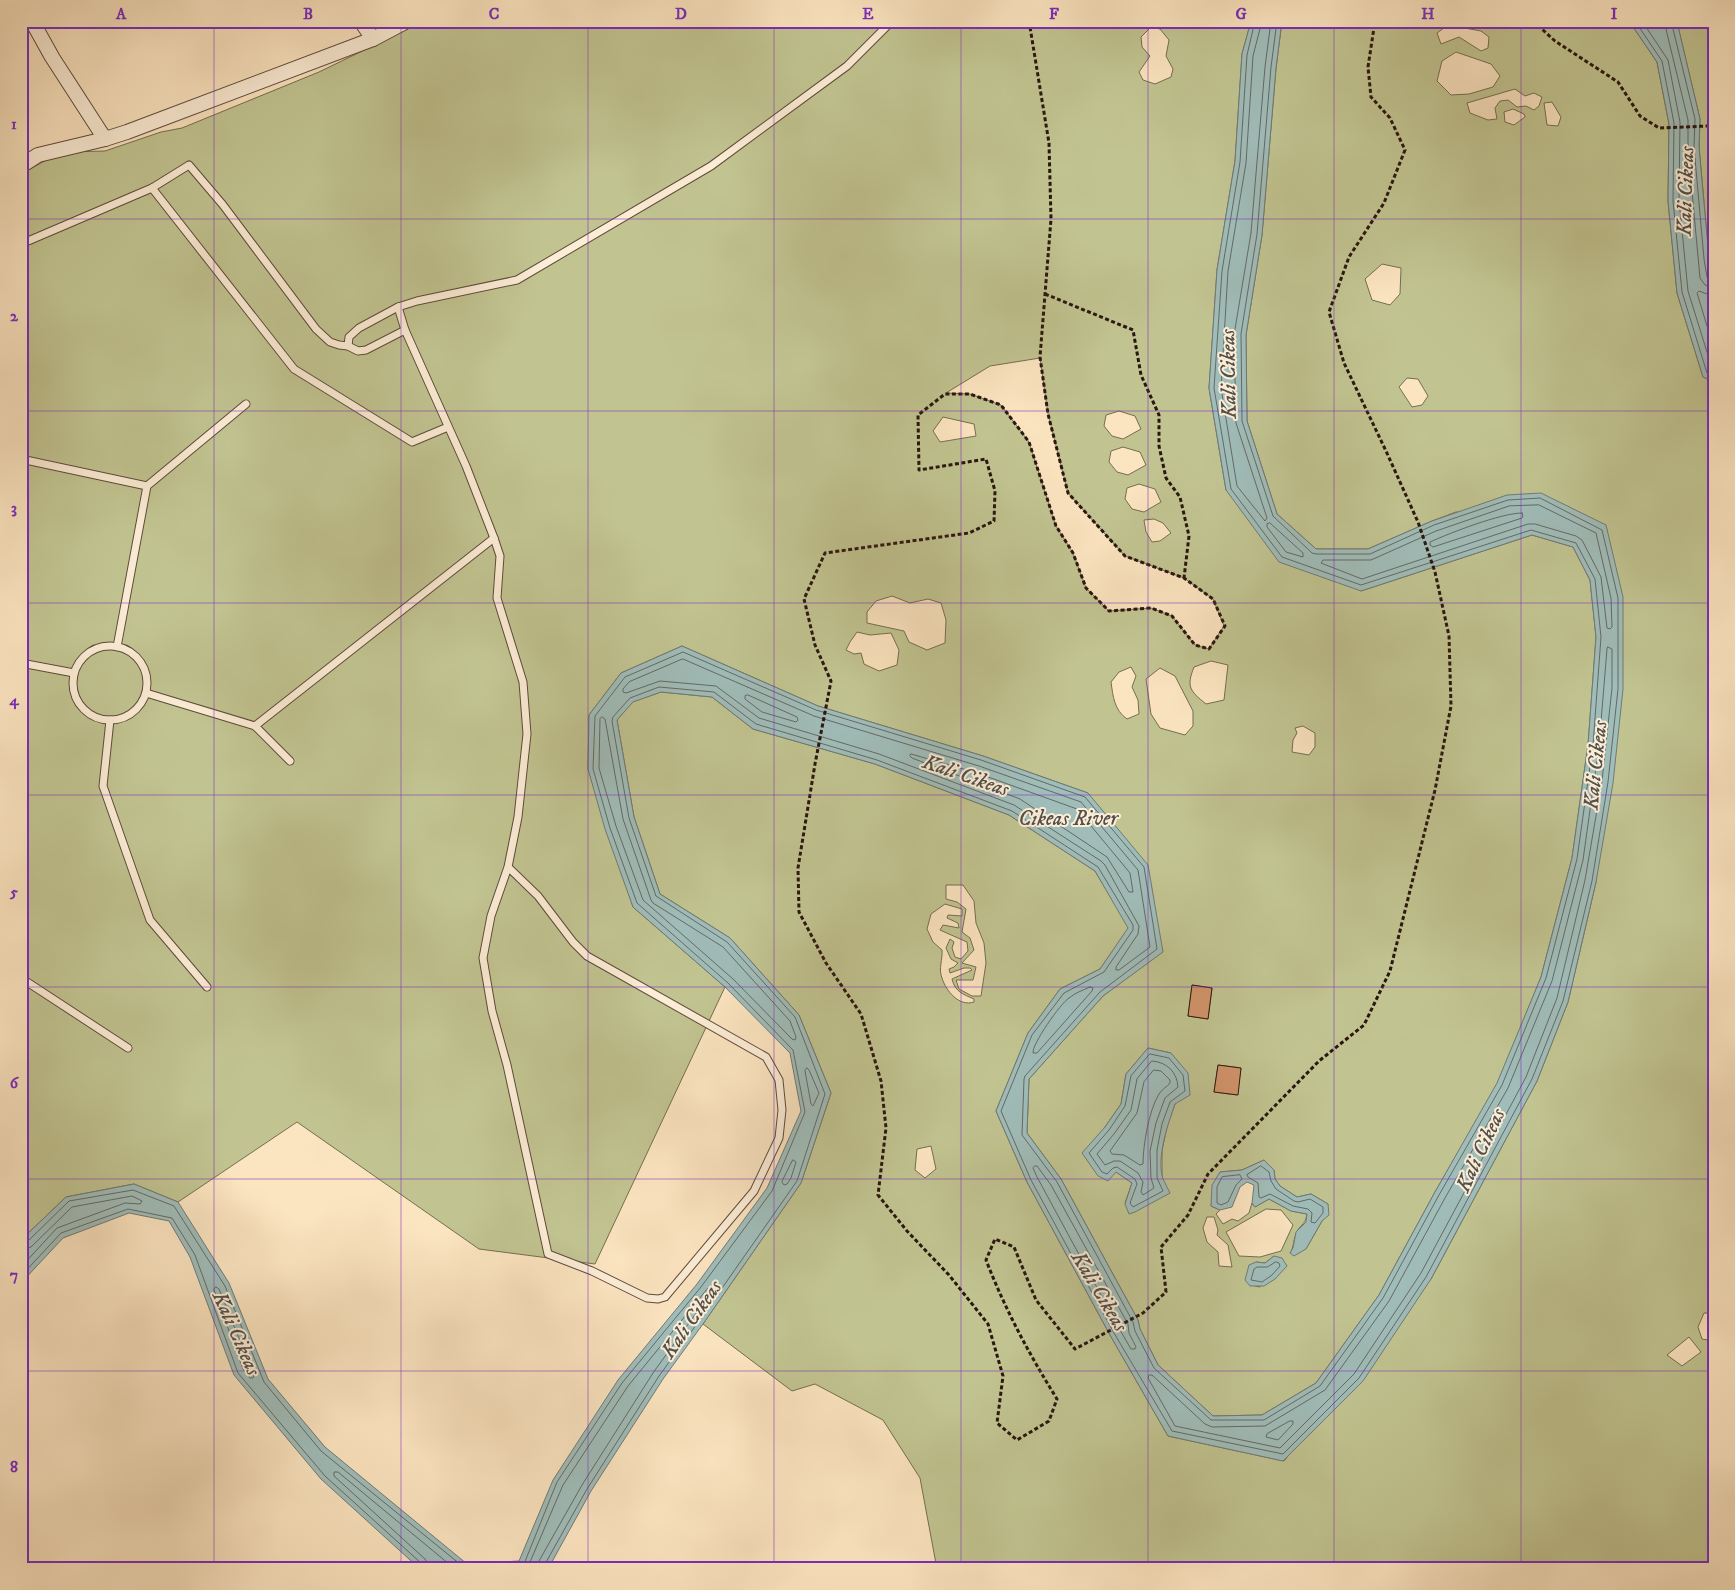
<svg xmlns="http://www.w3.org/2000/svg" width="1735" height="1590" viewBox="0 0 1735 1590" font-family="'IM FELL DW Pica',serif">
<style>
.green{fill:#c1c491;stroke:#756d50;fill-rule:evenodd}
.water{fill:#a0bdba;stroke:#707a76}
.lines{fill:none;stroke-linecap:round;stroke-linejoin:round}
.shore{stroke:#646a64;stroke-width:1}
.building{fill:#d2946b;stroke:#29160f}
.lane-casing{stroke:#5e4a3b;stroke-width:9}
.street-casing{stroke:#5e4a3b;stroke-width:16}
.path{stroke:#29160f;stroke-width:3;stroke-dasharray:4 2.5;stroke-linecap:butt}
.lane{stroke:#fcedd6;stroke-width:7}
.street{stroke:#fcedd6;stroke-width:14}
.grid{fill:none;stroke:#7b2cbf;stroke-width:1;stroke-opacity:0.55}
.labels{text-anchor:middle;stroke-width:4;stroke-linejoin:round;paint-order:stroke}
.water-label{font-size:21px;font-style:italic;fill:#53504b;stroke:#fcedd6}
.neatline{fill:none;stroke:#7b2cbf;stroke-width:2}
.grid-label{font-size:16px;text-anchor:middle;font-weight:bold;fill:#7b2cbf}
</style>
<rect width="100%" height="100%" fill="#fbe4c0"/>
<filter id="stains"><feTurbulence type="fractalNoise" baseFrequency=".004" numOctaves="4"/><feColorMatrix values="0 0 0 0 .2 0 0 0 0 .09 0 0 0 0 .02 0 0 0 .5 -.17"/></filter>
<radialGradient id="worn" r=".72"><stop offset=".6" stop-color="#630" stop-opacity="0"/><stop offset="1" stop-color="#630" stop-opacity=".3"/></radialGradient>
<!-- green -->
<g class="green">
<path d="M424,21h827l-9,33 -7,107 -18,109 -8,118 17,102 135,101 171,-56 41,12 17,33 6,57 -8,108 -16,113 -31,119 -43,106 -63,109 -56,103 -63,88 -54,32 -49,1 -55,-51 -18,-36 -2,-9 -77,-141 -34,-46 2,-54 74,-83 60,-45 -75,-158 -105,-37 -165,-50 -136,-60 -61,27 -32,42 -1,54 45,138 92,80 -130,277 -116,-15 -182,-127 -119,80 -44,-18 -68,13 -45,43v-1066l40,-22 44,-1 56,-19 21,-4 137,-56zM1151,27l9,2 9,11 -3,16 7,13 -2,8 -16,7 -12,-4 -4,-8 11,-16 -8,-9 -1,-10zM1040,358l8,56 20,79 57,63 59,22 29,21 11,27 -15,23 -14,-4 -23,-29 -21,-8 -42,3 -23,-23 -13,-35 -17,-27 -27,-84 -28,-37 -31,-11 -24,-1 44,-27zM1119,411l16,5 6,13 -18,10 -11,-3 -8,-10 2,-11zM943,417l31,7 2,12 -36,6 -7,-11zM1123,447l17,5 6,13 -18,10 -11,-3 -8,-10 2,-11zM1139,484l16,5 6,13 -17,10 -12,-3 -7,-10 2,-11zM1154,519l9,4 8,10 -11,8 -8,1 -6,-10 -2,-12zM892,596l18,7 18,-4 13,4 5,17 -1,23 -18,7 -18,-8 -5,-11 -37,-8v-11l9,-11zM857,632l13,3 21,-2 8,17 -2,15 -18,6 -15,-7 -3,-11 -7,1 -8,-4 4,-8zM1211,661l17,4 -4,35 -18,4c-16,-13 -20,-17 -12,-37zM1131,667l5,9 -4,11 6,13 1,14 -12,5c-13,-9 -14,-23 -16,-37l8,-10zM1160,668l15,8 18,35v15l-8,9 -25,-7 -9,-14 -5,-35zM1303,726l12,7v14l-6,8 -17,-3 1,-12 4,-7 -2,-5zM1192,985l20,3 -4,31 -20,-3zM1148,1048l23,5 4,51 -8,22 -5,25v26l-37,26 7,-20 -16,-11 -11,-45 16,-23 5,-30zM1218,1065l23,3 -4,27 -23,-3zM1264,1160l10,10 1,9 5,7 17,11 14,-3 17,10 -6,17 -16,28 -16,4c4,-6 3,-12 6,-19 3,-10 9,-7 11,-20l-16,-3 -22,-12 -14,8 -3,-4 -3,10 -11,8 -6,-2 -9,5 -7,-10 4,-4 -9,-4 9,-34 22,-2zM1266,1209l15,1 12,15 -12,26 -21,6 -21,-1 -13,-24zM1207,1217h7l4,13 -1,5 11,10 4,22 -13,-1 -1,-14 -11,-10 -4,-14zM1274,1256l-14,31 -5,-1 1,-24 9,1z"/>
<path d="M1282,21h347l28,41 12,62 -1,77 9,92 26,84 11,5v931h-10l-6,14 4,12 12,2v228h-777l-17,-91 -37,-58 -68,-36 -23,7 -89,-67 98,-141 30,-90 -32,-78 -69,-77 -70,-44 -26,-77 -17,-97 15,-18 29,-10 51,5 41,32 122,35 134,51 86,56 34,57 -29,41 -40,20 -32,44 -32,78 31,71 83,153 58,101 116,25 147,-182 106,-198 31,-79 28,-120 9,-357 -149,-13 -24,9 -64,28h-52l-39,-35 -30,-93 -1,-86 16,-100 14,-167zM1448,25l33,6 8,6 -1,11 -7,3 -22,-14 -18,7 -4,-11zM1456,52l35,12 9,12 -7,11 -24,7 -18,1 -14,-14 5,-20zM1515,89l10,7 9,-3 8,4 -3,9 -5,4 -8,-4 -9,1 -9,-7 -8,1 -5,7 2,11 -9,1 -18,-7 -3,-10zM1552,102l9,15 -3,9 -11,-1 -3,-22zM1513,109l11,5 1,3 -11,8 -9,-3 -1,-10zM1382,264l19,4 -1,26 -10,11 -18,-5 -7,-21zM1407,378l11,1 10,17 -6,9 -10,2 -13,-20zM946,885h17l11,16 2,22 8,20 2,20 -5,33h-9l-13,-7 -3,-9h17l3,-13 -14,-4 12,-13 -4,-12 -8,-6 4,-23 -9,-7 -11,-3zM945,904l17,5v7l-14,-1 -1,3 11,5 1,5 -16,-3 -3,5 27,12 1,9 -7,8 -6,-2 -3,-9 2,-6 -4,-3 -4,9 5,11 7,4 -4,4 -5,2 1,4 14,-5h6l2,2 -20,9c3,13 11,15 22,20v3c-15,5 -28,-11 -32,-24 -4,-9 1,-19 0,-28l-9,-8 -6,-13 4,-15zM931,1146l5,23 -11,9 -10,-8 2,-21zM1689,1337l12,15 -19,14 -15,-11z"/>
<polygon points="1673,21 1714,21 1714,291 1709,258 1699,147 1700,119 1678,27"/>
</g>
<!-- water -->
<g class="water">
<polygon points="1251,21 1282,21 1276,68 1262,235 1246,335 1247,421 1277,514 1316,549 1368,549 1432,521 1507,495 1541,493 1606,525 1623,597 1623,689 1613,783 1596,882 1568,1002 1537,1081 1431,1279 1363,1381 1283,1461 1168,1436 1110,1335 1027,1182 996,1111 1028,1033 1060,989 1100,969 1128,928 1095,871 1009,815 875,764 753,729 712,697 661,692 633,702 617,720 634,817 660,894 730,938 799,1015 831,1093 801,1183 703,1324 663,1379 591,1491 548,1569 420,1569 321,1479 234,1375 190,1257 169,1221 129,1213 63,1238 21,1283 21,1240 66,1197 134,1184 178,1202 229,1283 268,1379 325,1447 467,1564 519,1561 553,1480 618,1380 697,1284 767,1188 801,1111 790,1053 725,987 633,907 605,829 588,769 589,715 621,673 682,646 818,706 983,756 1088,793 1148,865 1163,952 1103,996 1029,1079 1027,1133 1061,1179 1138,1320 1140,1329 1158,1365 1213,1416 1262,1415 1316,1383 1379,1295 1435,1192 1497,1083 1541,977 1572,858 1588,745 1596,637 1590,580 1573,547 1532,535 1361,591 1279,562 1226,490 1209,388 1217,270 1235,161 1242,54"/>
<polygon points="1629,21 1673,21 1678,26 1700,119 1699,147 1709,258 1714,291 1714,382 1703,377 1677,293 1668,201 1669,124 1657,62"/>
<path d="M1148,1048l23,5 17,20 2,22 -15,9c-7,20 -19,54 -12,75 2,5 5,9 7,14l-35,19 -6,2 -4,-10 7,-21 -16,-11 -8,9 -10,-5 -16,-23 23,-26 16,-23 5,-30z"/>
<polygon points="1264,1160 1274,1170 1275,1179 1280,1186 1297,1197 1311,1194 1328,1204 1329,1215 1322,1221 1306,1249 1294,1256 1290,1253 1293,1248 1296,1232 1306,1222 1307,1214 1291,1211 1269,1199 1255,1207 1252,1203 1254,1185 1247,1182 1240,1187 1232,1207 1220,1210 1211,1206 1212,1185 1220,1172 1242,1170"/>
<polygon points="1274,1256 1282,1258 1287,1266 1275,1279 1264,1286 1250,1286 1245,1280 1249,1265 1256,1262 1265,1263"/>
</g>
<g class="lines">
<!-- shore -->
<g class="shore">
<polyline points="1262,21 1253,56 1246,163 1228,271 1221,388 1237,486 1265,521 1267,518 1236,423 1234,335 1251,233 1265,67 1271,21"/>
<polyline points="1635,21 1662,61 1674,123 1673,201 1682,292 1707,373 1714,376"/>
<polyline points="1642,21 1668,60 1680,122 1679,200 1688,291 1712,368 1714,370"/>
<polyline points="1664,21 1688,120 1688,148 1700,278 1705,285 1714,287"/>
<polyline points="1670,21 1673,29 1695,119 1694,147 1704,259 1707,277 1710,281 1714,281"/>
<polyline points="1714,295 1707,294 1699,291 1697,293 1714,349"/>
<polygon points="1539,505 1596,533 1611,598 1612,627 1610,629 1607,628 1601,577 1582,540 1576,536 1535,524 1528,524 1362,579 1321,563 1323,560 1371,560 1436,531 1509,506"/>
<path d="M1522,513l1,3 -1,2 -89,29 -3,-2v-3c20,-9 71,-29 92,-29z"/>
<polygon points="1270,523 1303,553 1303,557 1286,552 1267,527 1267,524"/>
<polygon points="1608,647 1612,649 1612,688 1602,781 1585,880 1557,998 1526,1077 1421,1273 1354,1374 1280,1448 1175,1426 1148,1378 1149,1375 1152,1375 1205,1424 1212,1427 1265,1426 1325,1390 1389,1301 1445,1198 1508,1088 1552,981 1583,860 1599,746 1607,649"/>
<polygon points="683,659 814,716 979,766 1081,802 1138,870 1150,947 1119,970 1116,970 1116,967 1138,934 1139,926 1105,865 1101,861 1014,805 879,754 759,718 716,686 660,681 626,693 623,692 623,689 629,682"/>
<polygon points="748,695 797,717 798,720 796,722 762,712 745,699 745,696"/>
<polygon points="602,717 605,719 623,819 651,900 653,903 723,947 790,1021 796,1037 795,1040 792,1039 733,979 643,900 616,826 599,768 600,719"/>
<polygon points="911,754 977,773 1077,809 1130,873 1133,892 1129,892 1107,857 1020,799 912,758 910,756"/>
<path d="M1090,987l3,1 -1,3 -55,62h-4c-1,-9 27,-49 36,-55 6,-5 14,-8 21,-11z"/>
<polygon points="1150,1054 1169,1058 1183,1075 1185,1091 1170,1102 1162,1124 1157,1150 1157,1178 1163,1191 1133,1207 1130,1203 1137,1184 1135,1179 1117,1167 1113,1168 1107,1174 1102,1172 1089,1153 1109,1130 1125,1106 1131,1076"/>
<path d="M1152,1061c15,1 25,11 26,26l-13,11 -9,25 -6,28 1,27 3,10 -11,7 -2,-3 2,-10 -5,-9 -18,-12h-6l-9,4 -8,-11 17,-20 17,-24 6,-31z"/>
<polygon points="807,1068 809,1070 819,1093 813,1106 811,1104 805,1071"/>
<path d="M1154,1070l7,1 9,9v3c-3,4 -8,6 -11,11 -10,16 -16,51 -16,70l-3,1 -16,-10 -12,-1 -2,-3 27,-38 7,-31z"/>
<polygon points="793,1160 796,1162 791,1178 787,1184 784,1185 782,1182"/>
<polygon points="1035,1166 1037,1166 1051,1185 1108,1288 1128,1324 1129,1333 1136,1347 1135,1349 1131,1349 1120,1330 1037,1177 1033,1168"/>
<polygon points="1261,1166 1269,1172 1271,1181 1276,1189 1294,1201 1298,1202 1310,1199 1323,1207 1323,1213 1315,1223 1311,1222 1312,1213 1308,1209 1293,1206 1270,1194 1261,1198 1259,1197 1258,1183 1248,1177 1247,1175"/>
<polygon points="1240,1175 1242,1179 1236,1185 1228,1202 1221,1205 1217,1203 1217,1187 1222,1177"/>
<polyline points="21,1243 27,1242 69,1201 133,1190 174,1206 225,1286 264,1382 321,1451 466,1569"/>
<polyline points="21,1250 31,1247 72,1207 132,1196 142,1201 140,1204 125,1203 57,1228 21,1267"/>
<polygon points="1276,1262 1279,1263 1280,1266 1272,1275 1262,1282 1251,1280 1254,1269 1257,1267 1267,1267"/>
<polyline points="21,1276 61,1233 128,1209 172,1218 195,1255 238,1373 325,1476 421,1563 422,1569"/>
<polygon points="216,1287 219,1289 254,1375 253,1378 250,1378 243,1369 214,1290"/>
<polygon points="1290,1421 1293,1421 1293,1424 1278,1440 1266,1437 1267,1434"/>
<polyline points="429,1569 428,1564 425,1559 334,1476 334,1472 338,1472 455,1569"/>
<polyline points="473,1569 519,1566 524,1564 557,1482 622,1383 701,1287 772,1191 805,1112 793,1050 728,983 637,903 610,828 593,769 595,716 625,677 683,652 816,710 981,760 1085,797 1144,867 1157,949 1100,992 1025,1076 1024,1079 1022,1135 1057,1182 1133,1322 1135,1331 1154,1368 1211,1420 1264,1420 1320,1386 1383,1298 1439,1195 1502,1085 1546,978 1577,859 1593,745 1601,637 1595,579 1576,543 1531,530 1361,585 1282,557 1231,489 1214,388 1222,271 1240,162 1247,55 1255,21"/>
<polyline points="527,1569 563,1485 628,1386 708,1288 711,1288 712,1291 653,1373 582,1485 539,1561 538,1569"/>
<polyline points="544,1569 545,1564 587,1489 659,1376 699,1321 797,1181 825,1094 795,1017 727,942 656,896 629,818 612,721 613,717 630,698 659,687 714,692 756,724 877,760 1012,811 1098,867 1133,925 1133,930 1104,972 1064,993 1032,1035 1001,1111 1031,1180 1114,1333 1172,1431 1283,1454 1359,1378 1426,1277 1532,1079 1563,1001 1592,881 1608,782 1618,689 1618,598 1602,530 1540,498 1508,500 1434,525 1370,554 1316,554 1312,553 1273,516 1242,421 1241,334 1257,234 1271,67 1277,21"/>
</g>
</g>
<!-- building -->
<g class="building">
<polygon points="1192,985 1212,988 1208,1019 1188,1016"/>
<polygon points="1218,1065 1241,1068 1238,1095 1214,1092"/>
</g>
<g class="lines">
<!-- lane casing -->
<g class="lane-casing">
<g id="lane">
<polyline points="152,188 294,369 412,442 448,427"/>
<polyline points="21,244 152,188 189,165 223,205 316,329 330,342 339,345 348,346 358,351 366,350 405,330"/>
<polyline points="348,346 349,337 359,328 398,307"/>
<polyline points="21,459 147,486"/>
<circle cx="110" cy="683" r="37"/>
<polyline points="117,647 147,486 246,404"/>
<polyline points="21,663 74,673"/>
<polyline points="146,693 255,726 290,761"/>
<polyline points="110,720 103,786 150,920 207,987"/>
<polyline points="255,726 494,538"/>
<polyline points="508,867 538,896 573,942 587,956 766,1057 779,1080 782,1110 779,1138 754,1191 665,1297 658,1299 647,1298 592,1271 548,1254 507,1065 492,1011 483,958 491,916 508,867 518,817 527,734 523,682 497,598 500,556 494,538 466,466 405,330 398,307 417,301 517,280 711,166 847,66 892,21"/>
<polyline points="21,978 128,1048"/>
</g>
</g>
<!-- street casing -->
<g class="street-casing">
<g id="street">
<polyline points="32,21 52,57 105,139"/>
<polyline points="361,21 373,39"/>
<polyline points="21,166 38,155 105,139 127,132 373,39 407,21"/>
</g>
</g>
<!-- path -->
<g class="path">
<path d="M1029,21l20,122 2,76 -11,138 8,57 20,79 57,63 59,22 29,21 12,27 -16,23 -14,-4 -23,-29 -21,-8 -42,3 -23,-23 -13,-35 -17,-27 -27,-84 -28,-37 -31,-11h-25l-27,21 1,55 67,-11 9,32 -1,30 -25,12 -144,20 -21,46 11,46 16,36 -16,83 -17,104 1,44 27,51 35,51 20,67 5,47 -8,67 29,36 42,44 39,49 15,52 -6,47 20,17 32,-19 8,-22c-28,-45 -52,-90 -71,-139l9,-21 19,8 22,53 39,49 68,-36 23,-21 -5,-45 27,-32 20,-41 111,-113 45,-36 26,-54 45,-181 16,-84 -2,-70 -14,-64 -17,-50 -32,-71 -42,-88 -15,-51 20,-55 35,-54 21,-53 -15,-32 -19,-21 -3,-30 7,-46"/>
<polyline points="1533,21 1555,41 1618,82 1640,116 1659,128 1708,126 1714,128"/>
<polyline points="1045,294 1133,330 1141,375 1159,415 1159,446 1166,478 1180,497 1189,536 1184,578"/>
</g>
<!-- lane -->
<use href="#lane" class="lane"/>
<!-- street -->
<use href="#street" class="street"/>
</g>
<!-- grid -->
<path class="grid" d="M214,21v1548M401,21v1548M588,21v1548M774,21v1548M961,21v1548M1148,21v1548M1334,21v1548M1521,21v1548M21,219h1693M21,411h1693M21,603h1693M21,795h1693M21,987h1693M21,1179h1693M21,1371h1693"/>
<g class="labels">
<!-- water labels -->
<g class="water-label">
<text transform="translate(1685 191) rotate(-88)" y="7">Kali Cikeas</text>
<text transform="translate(1228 374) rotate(-91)" y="7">Kali Cikeas</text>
<text transform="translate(1595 765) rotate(-84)" y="7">Kali Cikeas</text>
<text transform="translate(966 775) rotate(19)" y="7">Kali Cikeas</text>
<text x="1068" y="825">Cikeas River</text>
<text transform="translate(1480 1150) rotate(-65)" y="7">Kali Cikeas</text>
<text transform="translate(1100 1291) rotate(59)" y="7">Kali Cikeas</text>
<text transform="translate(691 1319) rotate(-55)" y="7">Kali Cikeas</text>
<text transform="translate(237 1333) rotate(66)" y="7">Kali Cikeas</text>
</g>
</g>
<!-- margin -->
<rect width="1735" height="1590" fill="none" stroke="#fbe4c0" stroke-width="55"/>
<rect x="28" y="28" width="1680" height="1534" class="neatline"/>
<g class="grid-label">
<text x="121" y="19">A</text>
<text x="308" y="19">B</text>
<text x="494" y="19">C</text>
<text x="681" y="19">D</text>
<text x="868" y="19">E</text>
<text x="1054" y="19">F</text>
<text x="1241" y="19">G</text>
<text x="1428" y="19">H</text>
<text x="1614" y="19">I</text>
<text x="14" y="129">1</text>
<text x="14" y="321">2</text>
<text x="14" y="513">3</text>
<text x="14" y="705">4</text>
<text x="14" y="897">5</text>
<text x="14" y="1088">6</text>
<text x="14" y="1280">7</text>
<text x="14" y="1472">8</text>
</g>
<rect width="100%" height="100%" filter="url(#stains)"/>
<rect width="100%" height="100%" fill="url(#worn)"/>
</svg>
